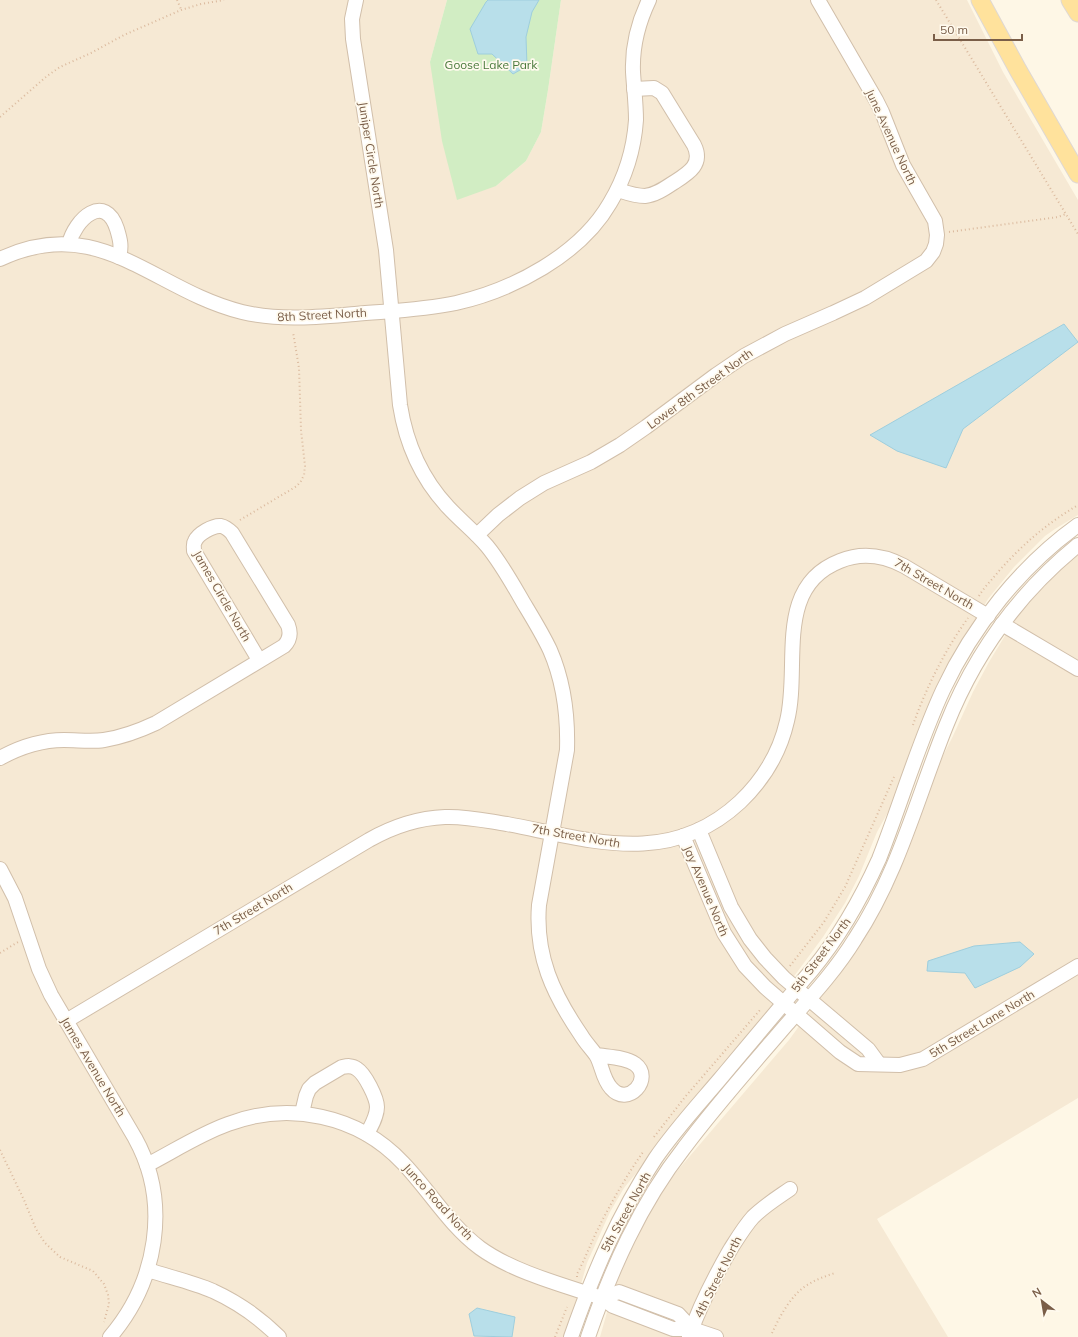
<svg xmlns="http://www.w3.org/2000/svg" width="1078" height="1337" viewBox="0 0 1078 1337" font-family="Mulish,sans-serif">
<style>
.residential{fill:#f6e9d4}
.green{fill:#d1edc3}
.water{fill:#b8dfea;stroke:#9ecedd}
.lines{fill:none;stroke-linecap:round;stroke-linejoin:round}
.minor-casing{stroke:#d1bfaa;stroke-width:16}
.major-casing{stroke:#dfd8d3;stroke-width:19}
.path{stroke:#dbba9e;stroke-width:2;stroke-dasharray:1 3;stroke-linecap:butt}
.minor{stroke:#fff;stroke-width:14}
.major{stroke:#ffe29c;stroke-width:17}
.labels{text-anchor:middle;stroke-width:3.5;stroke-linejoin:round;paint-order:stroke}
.park-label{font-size:12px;fill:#4a7a3c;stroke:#fffaee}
.street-label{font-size:12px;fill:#7a5e48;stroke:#fffaee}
</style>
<rect width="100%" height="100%" fill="#fef7e6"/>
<!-- residential -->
<g class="residential">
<polygon points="0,0 447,0 430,62 496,186 526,161 541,132 548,90 561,0 967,0 1003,72 1078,200 1078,515 1055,529 1045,536 1014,567 988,599 967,635 893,803 877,832 859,876 845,903 823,937 764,1017 624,1188 610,1212 587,1263 572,1316 564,1337 0,1337"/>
<polygon points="1078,554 1078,1098 877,1219 948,1337 600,1337 617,1277 641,1226 666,1184 789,1040 823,993 953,736 973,692 989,662 1020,611 1044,585"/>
</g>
<!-- green -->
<polygon class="green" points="447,0 561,0 548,90 541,132 526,161 496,186 457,200 442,141 430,62"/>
<!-- water -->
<g class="water">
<polygon points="488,0 539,0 532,12 526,37 527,66 513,74 492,54 478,54 470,29 486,2"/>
<polygon points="1064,324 1078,342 963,429 946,468 897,451 870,435"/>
<polygon points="1020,942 1034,954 1020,967 975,988 965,973 927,971 928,961 974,946"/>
<polygon points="477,1308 515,1317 512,1337 474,1336 469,1314"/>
</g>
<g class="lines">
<!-- minor casing -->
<g class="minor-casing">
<g id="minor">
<path d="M356,0l-4,19 1,20 33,211 14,155c6,38 21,73 48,102 13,14 27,25 39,39 14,17 25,37 36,56 9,15 19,31 27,48 14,32 18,66 17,100l-28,155c-4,51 14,89 42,130 4,7 10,13 15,20 6,9 6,23 15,33 17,20 43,-10 24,-24 -10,-7 -27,-7 -39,-9"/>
<path d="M618,190c9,3 17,6 27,6 10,-1 19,-7 28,-13 14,-9 31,-18 21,-38l-32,-52 -8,-5 -20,1"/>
<path d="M69,244c6,-25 36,-52 48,-15 3,10 5,17 2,28"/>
<path d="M0,259c100,-47 153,31 242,53 38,9 75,5 113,2 34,-3 68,-4 101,-11 57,-13 124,-48 154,-100 15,-25 24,-54 26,-83 0,-16 -2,-32 -3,-48 -1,-25 5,-49 16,-72"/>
<polyline points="477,535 498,515 520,498 544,483 591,462 620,445 646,427 716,375 744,356 785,334 833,313 865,298 926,261 933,252 936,244 937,235 935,221 903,165 882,112 876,100 818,0"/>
<polyline points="1002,624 1078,669"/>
<path d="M0,758c20,-11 42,-18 64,-18 14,0 27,2 40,0 19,-3 35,-9 52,-17l128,-77c6,-6 7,-13 4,-21l-56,-92c-3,-3 -6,-6 -11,-7 -8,-1 -23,8 -26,15 -2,3 -1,6 -1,10l65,109"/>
<polyline points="699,830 731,907 750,939 765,958 784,978 868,1049 879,1064"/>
<polyline points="683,836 724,933 745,966 765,987 840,1052 858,1064 900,1065 923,1059 1078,966"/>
<path d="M0,869l15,29 24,71 12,26 84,143c36,65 22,144 -25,199"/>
<path d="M66,1021l303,-181c23,-13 49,-22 76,-23 21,-1 42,4 62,7 84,16 162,44 233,-22 23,-22 40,-50 47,-81 14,-55 -14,-134 53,-160 22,-9 43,-6 64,5l84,50"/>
<path d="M302,1113l4,-17 3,-7 6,-6 27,-16c5,-1 10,-2 15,2 8,5 20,29 20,38 0,10 -6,19 -10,27"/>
<path d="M147,1165c27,-14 53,-31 81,-41 61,-23 130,-9 175,39 26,27 46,62 77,85 33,24 83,37 122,50l11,8 60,23h19l24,8"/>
<path d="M148,1270c21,7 44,12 65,21 24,11 47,27 66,46"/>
<polyline points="602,1298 619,1292 678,1314 692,1329"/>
<path d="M571,1337c22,-63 47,-122 84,-178 19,-28 43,-54 65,-80 31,-37 61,-73 92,-109 28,-34 49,-71 67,-111 22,-56 39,-115 64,-169 30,-64 78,-124 135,-165"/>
<path d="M588,1337c23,-67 52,-133 96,-189 32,-43 68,-83 103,-124 24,-27 49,-54 68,-85 43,-65 62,-141 91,-213 28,-71 73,-133 132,-181"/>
<path d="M689,1337c10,-30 25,-59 41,-87 7,-11 14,-23 23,-33 11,-11 24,-19 37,-28"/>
</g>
</g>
<!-- major casing -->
<g class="major-casing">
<g id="major">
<polyline points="980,0 1018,70 1078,174"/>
<polyline points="1070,0 1078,13"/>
</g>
</g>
<!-- path -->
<g class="path">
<polyline points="177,0 181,9"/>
<polyline points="936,0 1078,234"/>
<polyline points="0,117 47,76 60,67 91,53 124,35 181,10 201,4 224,0"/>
<polyline points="949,232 1058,217 1066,214"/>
<polyline points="240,520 297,486 301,481 304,475 305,466 301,430 299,368 293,332"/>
<path d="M979,596c5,-9 13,-16 19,-24 26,-29 47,-47 80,-67"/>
<path d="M913,725c13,-37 32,-75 55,-107"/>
<polyline points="0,953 18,942"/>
<polyline points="790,966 824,922 845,887 894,777"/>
<polyline points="654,1137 685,1097 760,1010"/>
<polyline points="0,1150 24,1200 36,1229 45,1243 60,1257 93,1271 104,1284 108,1295 109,1304 104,1322"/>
<path d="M577,1277v-3c7,-13 12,-26 18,-39 14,-29 30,-57 48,-83"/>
<path d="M772,1333c8,-17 20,-40 37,-49 8,-5 17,-8 26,-11"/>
<polyline points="555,1337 567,1307"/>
</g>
<!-- minor -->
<use href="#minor" class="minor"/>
<!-- major -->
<use href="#major" class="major"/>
</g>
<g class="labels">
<!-- park labels -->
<g class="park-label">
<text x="491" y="69">Goose Lake Park</text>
</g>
<!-- street labels -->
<g class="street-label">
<text transform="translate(891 137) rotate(65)" y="4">June Avenue North</text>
<text transform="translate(371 155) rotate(81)" y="4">Juniper Circle North</text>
<text transform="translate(322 315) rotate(-3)" y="4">8th Street North</text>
<text transform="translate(700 389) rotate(-36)" y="4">Lower 8th Street North</text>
<text transform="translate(934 584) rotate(30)" y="4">7th Street North</text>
<text transform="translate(222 596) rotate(60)" y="4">James Circle North</text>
<text transform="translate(576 836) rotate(10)" y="4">7th Street North</text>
<text transform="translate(706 891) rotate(67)" y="4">Jay Avenue North</text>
<text transform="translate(253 909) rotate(-31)" y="4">7th Street North</text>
<text transform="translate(821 955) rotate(-53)" y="4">5th Street North</text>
<text transform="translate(982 1024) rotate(-31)" y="4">5th Street Lane North</text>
<text transform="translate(93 1067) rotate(59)" y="4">James Avenue North</text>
<text transform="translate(438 1202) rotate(48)" y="4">Junco Road North</text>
<text transform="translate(626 1212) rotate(-61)" y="4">5th Street North</text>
<text transform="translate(718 1277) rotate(-63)" y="4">4th Street North</text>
</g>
</g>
<!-- north arrow -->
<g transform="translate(1042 1301) rotate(329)" stroke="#fffaee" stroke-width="3" paint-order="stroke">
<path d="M0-3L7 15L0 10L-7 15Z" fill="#7a5e48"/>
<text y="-6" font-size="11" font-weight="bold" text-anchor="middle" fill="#7a5e48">N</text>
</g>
<!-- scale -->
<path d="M934 34v6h88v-6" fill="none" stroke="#7a5e48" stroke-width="2"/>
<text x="940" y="34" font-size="12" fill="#7a5e48" stroke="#fffaee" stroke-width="3" paint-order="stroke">50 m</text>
</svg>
